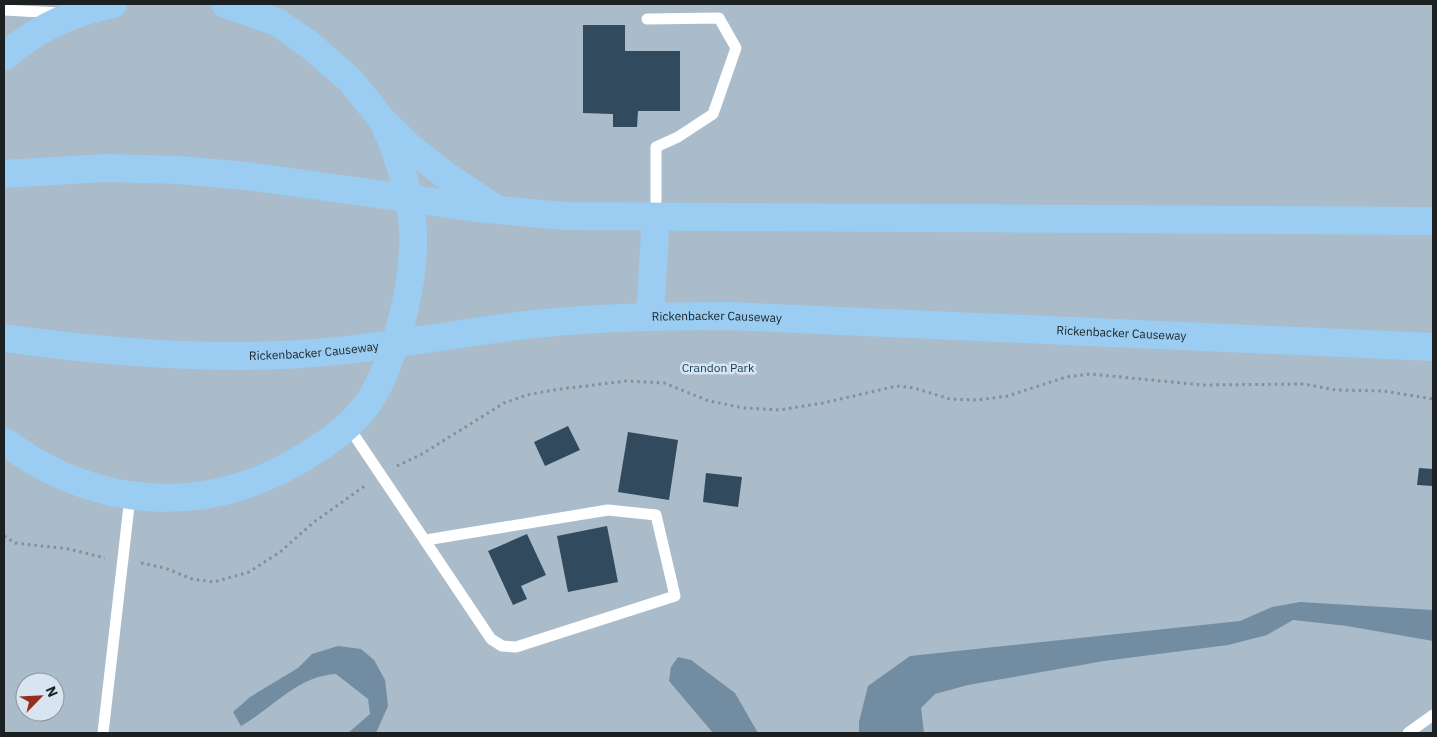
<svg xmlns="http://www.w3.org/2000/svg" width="1437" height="737" viewBox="0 0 1437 737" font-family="'IBM Plex Sans',sans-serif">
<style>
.green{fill:#aabbca;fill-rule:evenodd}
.water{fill:#728da2}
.building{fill:#314a5d}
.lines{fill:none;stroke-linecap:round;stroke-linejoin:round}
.path{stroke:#868f97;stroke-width:3;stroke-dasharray:2.5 4;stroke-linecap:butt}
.lane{stroke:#fff;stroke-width:11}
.primary{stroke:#9acdf1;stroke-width:28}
.labels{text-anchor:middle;stroke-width:5;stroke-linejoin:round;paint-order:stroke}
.street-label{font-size:12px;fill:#1b2023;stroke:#d8e5f0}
.park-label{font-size:12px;fill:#0b3d5c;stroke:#d8e5f0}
</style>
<rect width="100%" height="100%" fill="#d8e5f0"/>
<!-- green -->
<path class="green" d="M4,4h1429v729h-1429zM25,682h30v30h-30z"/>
<!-- water -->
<g class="water">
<polygon points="1300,602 1433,610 1433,641 1347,626 1293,620 1267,635 1228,645 1104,661 968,685 935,694 921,708 924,733 859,733 859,722 868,686 910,656 1240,621 1272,607"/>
<path d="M338,646l23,3 13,11 11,20 3,26 -12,27h-28l22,-19 -2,-15 -32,-25c-39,2 -63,34 -95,52l-8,-14 17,-15 48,-29 14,-14z"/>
<polygon points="678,657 691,660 735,693 758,733 713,733 669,681 671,667"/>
</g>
<!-- building -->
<g class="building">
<polygon points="583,25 625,25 625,51 680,51 680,111 638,111 637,127 613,127 613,114 583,113"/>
<polygon points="568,426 580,450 545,466 534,442"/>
<polygon points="628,432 678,440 669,500 618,492"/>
<polygon points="1419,468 1433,469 1433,486 1417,485"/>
<polygon points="706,473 742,477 738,507 703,502"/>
<polygon points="607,526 618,582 568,592 557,536"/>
<polygon points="527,534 546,575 521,586 527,599 513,605 488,551"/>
</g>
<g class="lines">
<!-- path -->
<g class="path">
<polyline points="397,466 422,454 504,403 527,395 553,390 626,381 664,383 709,401 744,408 779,410 823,403 897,386 914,388 950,399 977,400 1008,396 1066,377 1090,374 1202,385 1304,384 1336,390 1384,391 1433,399"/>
<polyline points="4,536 15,543 69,549 105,558"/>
<polyline points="141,563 165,568 192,579 214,582 249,572 280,552 314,522 366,485"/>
</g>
<!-- lane -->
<g class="lane">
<polyline points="4,10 60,13"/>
<polyline points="647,19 719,18 736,48 713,114 678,137 656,147 656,217"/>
<polyline points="348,426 491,639 502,646 516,647 675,596 656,515 608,510 426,540"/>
<polyline points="103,733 130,497"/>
<polyline points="1408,733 1433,715"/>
</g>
<!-- primary -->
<g class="primary">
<polyline points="225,4 277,22 310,45 350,80 383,121 410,147 445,175 493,207"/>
<path d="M4,57c31,-28 69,-45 109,-53"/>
<polyline points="4,174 105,168 178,170 247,176 477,208 565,216 1433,221"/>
<polyline points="650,316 656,217"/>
<path id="s1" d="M4,338c99,14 197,22 297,16 82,-5 162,-23 244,-31 61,-6 123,-7 185,-7l703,31"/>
<path d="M4,441c90,68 200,76 297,18 24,-14 51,-33 67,-56 14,-20 23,-46 30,-69 24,-82 20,-135 -15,-213"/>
</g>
</g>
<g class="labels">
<!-- street labels -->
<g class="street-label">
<text dy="4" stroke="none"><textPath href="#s1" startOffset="716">Rickenbacker Causeway</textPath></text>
<text dy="4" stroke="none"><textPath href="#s1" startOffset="1121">Rickenbacker Causeway</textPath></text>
<text dy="4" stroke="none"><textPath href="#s1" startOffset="311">Rickenbacker Causeway</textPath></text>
</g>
<!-- park labels -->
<g class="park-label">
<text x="718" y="372">Crandon Park</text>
</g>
</g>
<!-- border -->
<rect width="1437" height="737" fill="none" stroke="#1b2023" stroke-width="10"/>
<!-- north arrow -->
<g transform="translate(40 697) rotate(66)"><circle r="24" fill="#d8e5f0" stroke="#8c969e"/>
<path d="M0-4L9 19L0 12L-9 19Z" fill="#972d1b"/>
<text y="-8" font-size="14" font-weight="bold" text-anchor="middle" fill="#1b2023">N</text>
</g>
</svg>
